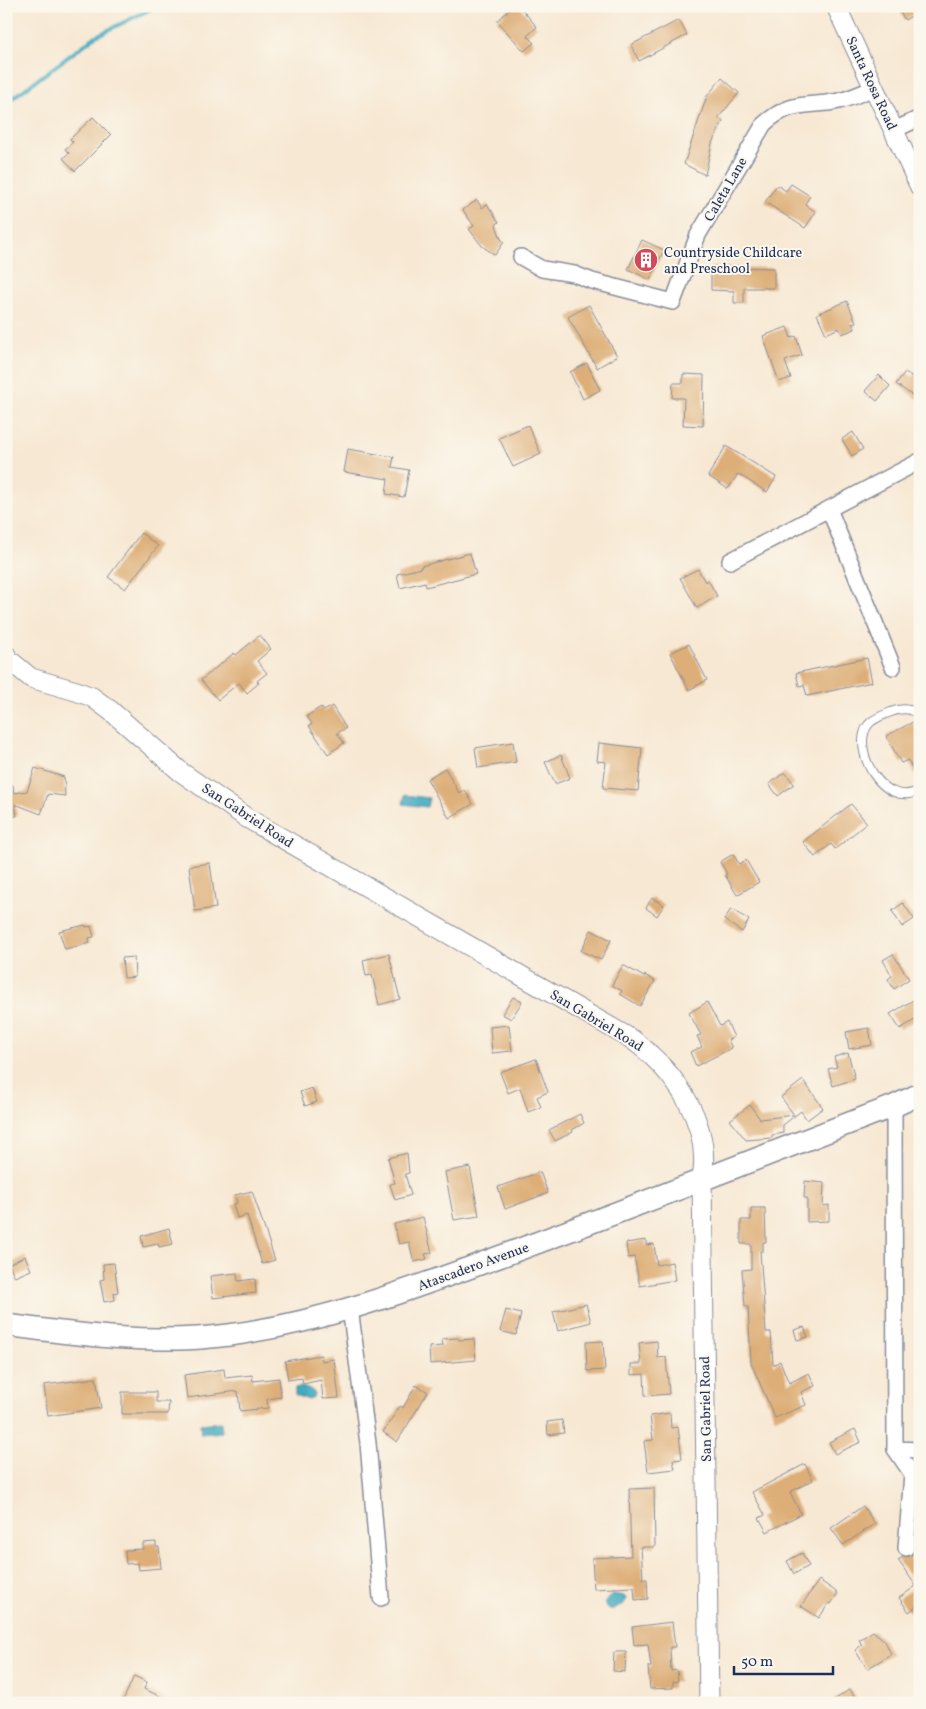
<svg xmlns="http://www.w3.org/2000/svg" width="926" height="1709" viewBox="0 0 926 1709" font-family="Vollkorn,serif">
<style>
.water{fill:#40abbf;stroke:#2e6d8e}
.lines{fill:none;stroke-linecap:round;stroke-linejoin:round}
.stream{stroke:#40abbf;stroke-width:4}
.building{fill:#ddae77}
.service-casing{stroke:#898c98;stroke-width:10}
.minor-casing{stroke:#898c98;stroke-width:18}
.tertiary-casing{stroke:#898c98;stroke-width:21}
.secondary-casing{stroke:#898c98;stroke-width:24}
.service{stroke:#fff;stroke-width:8}
.minor{stroke:#fff;stroke-width:15}
.tertiary{stroke:#fff;stroke-width:19}
.secondary{stroke:#fff;stroke-width:21}
.labels{text-anchor:middle;stroke-width:4;stroke-linejoin:round;paint-order:stroke}
.street-label{font-size:14px;fill:#1b2f5e;stroke:#fbf7ec}
.poi-label{font-size:14px;fill:#1b2f5e;stroke:#fbf7ec;text-anchor:start}
</style>
<rect width="100%" height="100%" fill="#fbf7ec"/>
<filter id="ink" filterUnits="userSpaceOnUse"><feTurbulence type="fractalNoise" baseFrequency=".02" numOctaves="2"/><feDisplacementMap in="SourceGraphic" scale="10" xChannelSelector="R" yChannelSelector="G"/><feConvolveMatrix kernelMatrix="1 2 1 2 8 2 1 2 1" color-interpolation-filters="sRGB"/></filter>
<filter id="wash" filterUnits="userSpaceOnUse"><feTurbulence type="fractalNoise" baseFrequency=".0096" numOctaves="4" result="noise"/><feDisplacementMap in="SourceGraphic" scale="20" xChannelSelector="R" yChannelSelector="G"/><feGaussianBlur stdDeviation="1.12" result="paint"/><feColorMatrix in="noise" values="0 0 0 0 0 0 0 0 0 0 0 0 0 0 0 0 0 1.4 0 .05"/><feComposite in="paint" operator="in"/></filter>
<g filter="url(#wash)">
<rect width="100%" height="100%" fill="#f7e8d3"/>
<!-- water -->
<g class="water">
<polygon points="405,795 429,798 427,807 403,804"/>
<polygon points="299,1387 311,1389 314,1393 313,1397 309,1400 295,1395 295,1388"/>
<polygon points="221,1422 222,1432 201,1434 200,1424"/>
<polygon points="612,1594 624,1596 626,1598 624,1604 611,1610 606,1608 605,1602"/>
</g>
<g class="lines">
<!-- stream -->
<polyline class="stream" points="6,103 96,36 157,6"/>
</g>
<g id="blocks">
<!-- building -->
<g class="building">
<polygon points="513,6 519,6 537,27 527,36 534,43 524,51 497,21"/>
<polygon points="896,6 920,6 920,11 905,20"/>
<polygon points="679,20 687,35 639,61 631,45"/>
<polygon points="722,78 739,93 718,118 723,121 712,143 705,175 684,164 707,96"/>
<polygon points="93,117 111,135 75,171 63,158 69,153 65,149 73,142 70,139"/>
<polygon points="791,184 810,196 805,204 816,212 805,228 765,202 777,185 786,191"/>
<polygon points="477,200 482,208 487,204 499,222 496,225 501,239 504,242 495,255 482,246 469,229 474,226 463,210"/>
<polygon points="642,240 664,250 650,280 628,269"/>
<polygon points="711,267 774,268 774,288 744,288 744,303 734,303 734,291 711,290"/>
<polygon points="847,301 856,322 852,323 855,329 842,334 839,328 826,334 817,314"/>
<polygon points="589,305 617,356 597,368 568,317"/>
<polygon points="787,327 791,338 796,336 802,355 785,361 791,378 779,382 763,336"/>
<polygon points="587,363 600,390 583,399 570,372"/>
<polygon points="920,367 920,401 896,384 905,372 913,377"/>
<polygon points="683,374 704,375 703,426 683,425 684,398 672,398 673,383 683,383"/>
<polygon points="879,375 890,386 877,401 865,391"/>
<polygon points="528,425 541,454 513,467 499,438"/>
<polygon points="853,432 863,449 852,456 842,439"/>
<polygon points="726,446 776,477 767,492 738,474 728,489 708,476"/>
<polygon points="348,449 394,457 392,467 409,470 404,497 386,494 388,479 344,472"/>
<polygon points="141,533 158,546 125,589 108,577"/>
<polygon points="470,553 476,574 426,587 425,582 400,588 397,574 421,568 421,566"/>
<polygon points="698,569 705,582 708,580 717,596 697,608 680,578"/>
<polygon points="260,635 271,649 257,661 267,673 257,681 259,683 247,693 239,683 218,700 201,680 234,653 236,655"/>
<polygon points="689,644 707,680 689,690 670,653"/>
<polygon points="867,658 872,682 807,696 804,685 799,686 796,673"/>
<polygon points="332,706 346,728 337,733 344,743 328,754 309,726 312,724 307,716 321,707 324,711"/>
<polygon points="913,722 920,735 920,783 908,760 901,763 886,736"/>
<polygon points="513,742 516,762 478,768 475,748"/>
<polygon points="599,743 642,748 638,791 603,788 606,762 597,761"/>
<polygon points="561,755 570,778 555,784 545,762"/>
<polygon points="35,768 64,777 65,796 48,794 41,814 15,804 17,816 6,817 6,786 13,785 14,793 27,791"/>
<polygon points="445,768 459,793 465,790 473,804 449,818 427,779"/>
<polygon points="785,772 794,784 778,796 769,784"/>
<polygon points="851,804 867,823 835,849 831,844 815,857 803,842"/>
<polygon points="733,854 739,864 746,860 759,882 737,895 725,875 727,874 720,862"/>
<polygon points="210,863 216,908 195,911 189,866"/>
<polygon points="652,898 664,905 657,916 646,908"/>
<polygon points="903,903 914,919 902,927 892,911"/>
<polygon points="731,909 749,920 742,932 724,920"/>
<polygon points="85,925 86,927 91,926 94,937 89,938 90,943 65,949 59,931"/>
<polygon points="591,930 611,940 601,960 581,951"/>
<polygon points="389,954 400,999 379,1005 372,975 366,976 363,960"/>
<polygon points="893,954 909,979 894,989 888,979 892,976 883,960"/>
<polygon points="134,957 135,977 124,978 122,958"/>
<polygon points="623,965 644,977 645,975 655,981 640,1006 620,994 622,991 612,985"/>
<polygon points="920,996 920,1017 900,1029 890,1014"/>
<polygon points="513,997 522,1002 511,1019 502,1014"/>
<polygon points="707,1002 720,1026 727,1022 734,1037 728,1040 732,1048 696,1066 690,1052 702,1047 697,1036 701,1035 689,1013"/>
<polygon points="509,1025 512,1051 492,1053 490,1027"/>
<polygon points="869,1028 872,1045 849,1049 846,1032"/>
<polygon points="848,1053 855,1079 833,1086 828,1069 837,1067 834,1057"/>
<polygon points="536,1059 548,1092 537,1097 541,1107 528,1112 520,1088 508,1093 500,1072"/>
<polygon points="803,1080 823,1108 807,1120 801,1111 783,1125 783,1133 772,1135 772,1138 746,1140 730,1120 750,1105 760,1119 794,1115 781,1097"/>
<polygon points="312,1088 317,1102 305,1106 300,1092"/>
<polygon points="580,1114 584,1123 572,1130 573,1132 555,1141 549,1130"/>
<polygon points="407,1153 409,1173 405,1174 411,1195 395,1200 390,1184 395,1183 388,1158"/>
<polygon points="470,1167 479,1216 454,1220 445,1172"/>
<polygon points="540,1172 548,1193 505,1209 498,1187"/>
<polygon points="805,1181 824,1183 823,1206 829,1205 829,1221 807,1222 807,1198 804,1198"/>
<polygon points="252,1191 275,1260 262,1264 247,1215 237,1218 233,1204 237,1203 235,1195"/>
<polygon points="751,1208 765,1208 766,1242 763,1242 763,1251 760,1251 766,1332 771,1332 773,1365 780,1361 789,1383 809,1373 815,1386 801,1392 806,1405 775,1418 751,1363 748,1306 745,1306 742,1270 751,1269 751,1244 741,1244 741,1220 751,1220"/>
<polygon points="423,1217 432,1253 425,1254 427,1259 414,1262 409,1242 399,1244 394,1224"/>
<polygon points="169,1228 173,1244 159,1247 158,1244 143,1247 141,1236"/>
<polygon points="646,1240 646,1245 654,1244 657,1265 672,1262 675,1280 640,1286 634,1257 628,1258 626,1243"/>
<polygon points="25,1256 31,1270 15,1277 9,1264"/>
<polygon points="114,1263 118,1292 114,1293 115,1300 104,1302 100,1280 104,1279 103,1264"/>
<polygon points="237,1273 238,1281 255,1279 256,1293 213,1298 210,1276"/>
<polygon points="586,1304 591,1322 558,1331 553,1312"/>
<polygon points="506,1310 521,1314 516,1335 500,1331"/>
<polygon points="804,1327 808,1337 797,1340 794,1330"/>
<polygon points="458,1338 459,1340 474,1339 476,1360 430,1364 429,1347 443,1346 442,1339"/>
<polygon points="603,1341 605,1370 587,1371 586,1342"/>
<polygon points="657,1341 658,1358 666,1357 669,1394 645,1396 644,1374 631,1375 631,1364 641,1364 639,1343"/>
<polygon points="321,1355 322,1361 334,1359 339,1398 323,1399 321,1380 303,1384 302,1378 288,1380 285,1361"/>
<polygon points="224,1369 225,1378 252,1375 253,1381 279,1378 281,1397 267,1399 268,1408 240,1411 238,1391 187,1398 184,1375"/>
<polygon points="96,1378 101,1408 48,1416 44,1385"/>
<polygon points="416,1385 428,1392 397,1442 383,1432 400,1406 403,1408"/>
<polygon points="122,1392 156,1392 156,1402 169,1402 168,1414 122,1414"/>
<polygon points="670,1413 671,1428 678,1427 682,1459 673,1460 675,1469 648,1472 644,1441 653,1440 650,1416"/>
<polygon points="562,1420 564,1433 548,1435 547,1422"/>
<polygon points="855,1429 861,1442 835,1454 829,1442"/>
<polygon points="805,1464 813,1480 790,1492 801,1514 767,1532 759,1518 765,1515 752,1492"/>
<polygon points="654,1488 655,1547 641,1547 643,1579 647,1579 648,1599 635,1600 634,1587 594,1589 592,1558 631,1556 629,1489"/>
<polygon points="863,1506 875,1524 843,1545 831,1528"/>
<polygon points="156,1542 156,1547 159,1547 161,1568 139,1570 138,1563 126,1564 125,1550 143,1549 143,1543"/>
<polygon points="920,1545 920,1604 909,1612 899,1598 916,1586 898,1560 903,1557 910,1556 914,1553 915,1548"/>
<polygon points="802,1553 809,1566 794,1574 787,1561"/>
<polygon points="819,1580 838,1593 831,1604 829,1603 819,1618 801,1606"/>
<polygon points="672,1622 675,1647 670,1647 671,1671 677,1670 678,1681 673,1682 673,1688 650,1689 648,1667 651,1667 648,1644 634,1645 632,1627"/>
<polygon points="873,1631 885,1641 891,1654 867,1669 855,1650 862,1645 859,1640"/>
<polygon points="614,1652 626,1652 625,1672 613,1671"/>
<polygon points="134,1676 147,1682 144,1689 175,1703 122,1703"/>
<polygon points="850,1689 859,1703 830,1703"/>
</g>
</g>
</g>
<g filter="url(#ink)">
<use href="#blocks" fill-opacity="0" stroke="#898c98" stroke-width="1"/>
<g class="lines">
<!-- service casing -->
<g class="service-casing">
<path id="service" d="M920,716c-8,-8 -19,-8 -29,-4 -7,3 -18,6 -23,13 -18,24 16,86 52,65"/>
</g>
<!-- minor casing -->
<g class="minor-casing">
<g id="minor">
<polyline points="894,130 920,118"/>
<path d="M521,257l21,12 32,5 18,7 81,21 25,-67 66,-111c26,-23 38,-17 70,-22 14,-2 27,-9 40,-14"/>
<polyline points="829,509 893,667"/>
<polyline points="730,561 920,461"/>
<polyline points="894,1106 895,1449 912,1474 906,1548"/>
<polyline points="350,1308 368,1443 381,1598"/>
<polyline points="895,1449 920,1450"/>
</g>
</g>
<!-- tertiary casing -->
<g class="tertiary-casing">
<g id="tertiary">
<polyline points="836,6 920,187"/>
<path d="M6,655l2,4 23,19 45,13 16,6 19,14 70,61 66,46 386,222c42,32 79,83 69,139l7,524"/>
</g>
</g>
<!-- secondary casing -->
<g class="secondary-casing">
<path id="secondary" d="M6,1325c74,10 149,20 223,10 99,-13 193,-50 286,-84 127,-47 253,-97 379,-145l26,-12"/>
</g>
<!-- service -->
<use href="#service" class="service"/>
<!-- minor -->
<use href="#minor" class="minor"/>
<!-- tertiary -->
<use href="#tertiary" class="tertiary"/>
<!-- secondary -->
<use href="#secondary" class="secondary"/>
</g>
</g>
<!-- icons -->
<defs>
<g id="building-disc" transform="scale(1.25)"><circle r="9.5" fill="#d1495b" stroke="#fbf7ec"/><path d="M-4-6H4V6H1V3H-1V6H-4ZM-2.5-4.3h1.7v1.8h-1.7ZM.8-4.3h1.7v1.8H.8ZM-2.5-1h1.7V.8h-1.7ZM.8-1h1.7V.8H.8Z" fill="#fff"/></g>
</defs>
<g fill-rule="evenodd">
<use href="#building-disc" x="646" y="260"/>
</g>
<g class="labels">
<!-- street labels -->
<g class="street-label">
<text transform="translate(872 83) rotate(65)" y="5">Santa Rosa Road</text>
<text transform="translate(725 189) rotate(-60)" y="5">Caleta Lane</text>
<text transform="translate(248 815) rotate(33)" y="5">San Gabriel Road</text>
<text transform="translate(597 1020) rotate(31)" y="5">San Gabriel Road</text>
<text transform="translate(473 1266) rotate(-20)" y="5">Atascadero Avenue</text>
<text transform="translate(705 1409) rotate(-91)" y="5">San Gabriel Road</text>
</g>
<!-- poi labels -->
<g class="poi-label">
<text x="664" y="257">Countryside Childcare<tspan x="664" dy="16">and Preschool</tspan></text>
</g>
</g>
<!-- margin -->
<rect width="926" height="1709" fill="none" stroke="#fbf7ec" stroke-width="25"/>
<!-- scale -->
<path d="M734 1666v8h99v-8" fill="none" stroke="#1b2f5e" stroke-width="2.5"/>
<text x="741" y="1666" font-size="15" fill="#1b2f5e" stroke="#fbf7ec" stroke-width="4" paint-order="stroke">50 m</text>
</svg>
